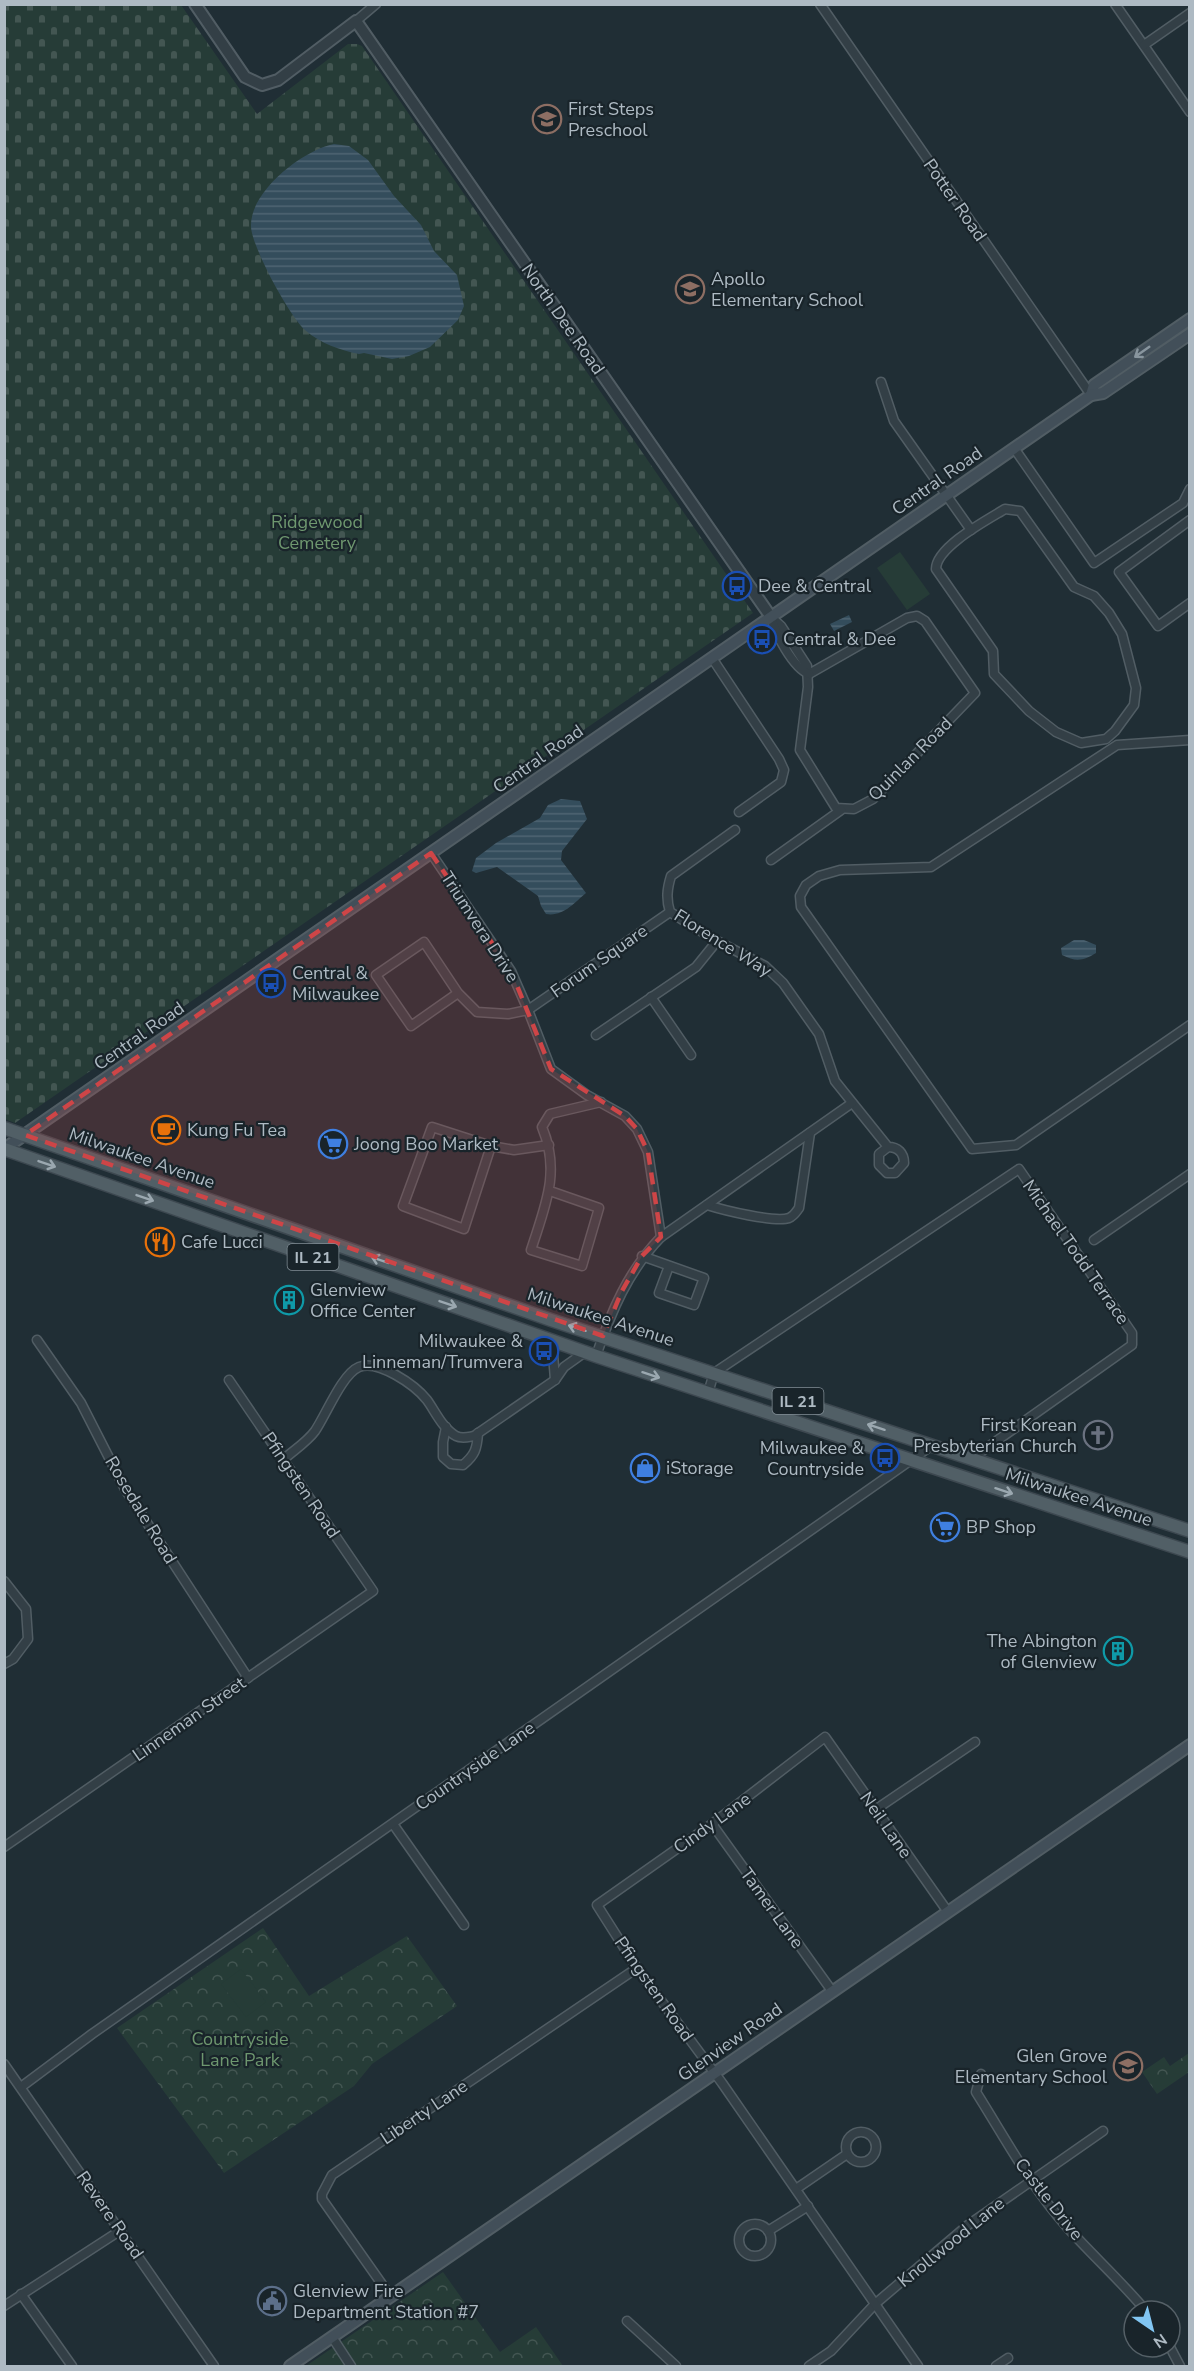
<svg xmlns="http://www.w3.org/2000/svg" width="1194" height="2371" viewBox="0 0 1194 2371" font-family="'Nunito Sans',sans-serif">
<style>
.forest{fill:url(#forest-crowns)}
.cemetery{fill:url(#cemetery-stones)}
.garden{fill:#263c37}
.water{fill:url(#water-rules)}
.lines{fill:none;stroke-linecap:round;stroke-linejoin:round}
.minor-casing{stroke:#515d64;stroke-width:11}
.tertiary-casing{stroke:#515d64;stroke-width:14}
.secondary-casing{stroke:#515d64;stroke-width:14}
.primary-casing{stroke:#3d4850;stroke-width:15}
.minor{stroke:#333f46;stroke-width:8}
.tertiary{stroke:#333f46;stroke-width:10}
.secondary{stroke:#424f59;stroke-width:10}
.primary{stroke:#515f66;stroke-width:12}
.oneway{stroke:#88959e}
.oneway2{stroke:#9ba8b0}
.marked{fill:#ce4547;fill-opacity:0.2;stroke:#ce4547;stroke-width:4.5;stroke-dasharray:12 8;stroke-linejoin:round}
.labels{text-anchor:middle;stroke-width:4.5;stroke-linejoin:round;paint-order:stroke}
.shield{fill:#19242a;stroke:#818d95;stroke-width:1.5}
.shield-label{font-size:16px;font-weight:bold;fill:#aebac3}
.poi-label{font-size:18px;fill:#aebac3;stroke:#19242a;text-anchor:start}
.street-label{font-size:18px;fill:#aebac3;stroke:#19242a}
.park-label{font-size:18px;fill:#6e976f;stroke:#19242a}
</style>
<defs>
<pattern id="forest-crowns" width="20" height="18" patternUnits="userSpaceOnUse" patternTransform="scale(1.5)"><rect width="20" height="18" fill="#263c37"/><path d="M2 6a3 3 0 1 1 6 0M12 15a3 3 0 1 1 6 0" fill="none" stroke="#435652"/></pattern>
<pattern id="cemetery-stones" width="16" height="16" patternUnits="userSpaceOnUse" patternTransform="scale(1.5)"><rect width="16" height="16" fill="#263c37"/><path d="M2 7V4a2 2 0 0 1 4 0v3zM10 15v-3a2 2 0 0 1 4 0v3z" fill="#435652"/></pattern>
<pattern id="water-rules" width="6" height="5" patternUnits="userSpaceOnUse" patternTransform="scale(1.5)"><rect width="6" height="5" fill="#344d5c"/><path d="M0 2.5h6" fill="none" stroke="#4f6572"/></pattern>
</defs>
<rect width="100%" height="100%" fill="#202e35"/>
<!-- forest -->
<g class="forest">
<polygon points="263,1928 309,1996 407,1936 457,2006 372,2064 354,2086 224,2173 117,2028"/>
<polygon points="1189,2053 1189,2072 1157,2094 1142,2072 1164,2057 1170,2066"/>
<polygon points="443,2272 500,2352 536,2327 563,2366 306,2366"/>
</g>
<!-- cemetery -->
<polygon class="cemetery" points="5,5 181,5 257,114 348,44 357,44 362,46 753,613 15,1123 5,1119"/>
<!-- garden -->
<g class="garden">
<polygon points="900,552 930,594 907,610 877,568"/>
<polygon points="241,1969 266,2002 246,2017 221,1984"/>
</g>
<!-- water -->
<g class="water">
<path d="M334,144l15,2 19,14 26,36 27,29 13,26 23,24 7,31 -6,14 -28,27 -21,9 -17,3 -28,-6 -5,1c-19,-4 -38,-10 -54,-24 -15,-13 -54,-84 -54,-104 -1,-35 52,-76 83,-82z"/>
<polygon points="849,615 852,622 834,631 830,624"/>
<path d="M561,799l19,2 7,18 -25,32 -1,9 25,33c-12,10 -23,24 -40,21l-5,-8 -3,-10 -41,-29 -21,6 -4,-2 4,-13 20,-15 44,-25 8,-13z"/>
<path d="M1074,940h10l12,5v8c-13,8 -20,9 -34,2l-1,-7z"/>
</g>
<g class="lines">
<!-- minor casing -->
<g class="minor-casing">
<g id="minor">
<polyline points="820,4 1091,395"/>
<polyline points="1115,4 1190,112"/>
<polyline points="356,21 376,4"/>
<polyline points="1144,45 1190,13"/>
<polyline points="881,382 894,421 971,530"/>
<polyline points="1014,448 1094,563 1183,503 1190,489"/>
<path d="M1005,509l15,2 54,76 20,9 15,17 13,21 14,54 -2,17 -19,26 -9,8 -25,4 -25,-11 -27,-21 -35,-37 -1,-23 -57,-82c0,-22 51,-49 69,-60z"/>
<polyline points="1190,520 1119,572 1158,626 1190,603"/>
<polyline points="771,617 781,626 807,666 808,687 800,750 836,808 854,809 873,799 975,693 925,621 917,616 907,618 809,674"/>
<path d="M771,617c4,16 22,51 38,57"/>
<polyline points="712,658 779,759 784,770 781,782 739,812"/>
<polyline points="1190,740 1117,745 931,867 840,870 819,876 806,885 800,896 801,907 972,1149 1016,1145 1190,1025"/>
<path d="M735,830l-64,46c-4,13 -5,23 -1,36l47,29 48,25 18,17 36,51 16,47 53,66c10,0 16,6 16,16l-9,10h-8l-8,-8v-11l9,-7"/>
<polyline points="431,853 511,971 528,1010 551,1069 587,1095 625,1116 637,1129 648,1152 661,1237"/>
<polyline points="771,860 841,810"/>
<polyline points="458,993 411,1026 376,975 424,942 458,993 477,1012 508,1014 528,1010 670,912"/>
<polyline points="651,997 691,1055"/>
<polyline points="596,1035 696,967 717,941"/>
<polyline points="491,1146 464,1229 403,1206 432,1127 491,1146 514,1150 549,1145"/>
<path d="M550,1191l49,17 -17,58 -51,-16c14,-44 30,-78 11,-123l8,-13 51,-12"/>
<path d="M707,1205c16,5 68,18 82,13 5,-2 7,-6 10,-10l11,-75"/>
<polyline points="1094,1240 1190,1174"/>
<polyline points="642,1256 704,1278 694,1305 659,1293 669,1266"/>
<polyline points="37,1340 81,1403 125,1489 248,1678"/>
<polyline points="552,1341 555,1380"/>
<path d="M596,1356c15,-44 32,-85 65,-119l191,-134"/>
<polyline points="708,1393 714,1373 1019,1169 1132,1333 1132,1345 971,1459"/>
<path d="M446,1427l-3,15v15l8,7 12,1c12,-10 14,-16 15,-32"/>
<path d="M284,1459c10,-9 23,-17 31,-28 11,-16 27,-57 44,-64 19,-8 56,18 68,33 8,11 16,29 29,36 6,3 12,1 18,0l81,-56 9,-13 21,-15"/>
<polyline points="4,1581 26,1609 28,1639 13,1659 4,1664"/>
<polyline points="875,1810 975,1742"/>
<polyline points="393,1824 464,1925"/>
<polyline points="712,1824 832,1991"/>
<polyline points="4,1847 373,1591 229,1380"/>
<polyline points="4,2064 214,2366"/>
<path d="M981,2074l-5,18c29,46 55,95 91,135 26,29 54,54 79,84"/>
<polyline points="21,2087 92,2034 931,1446"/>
<circle cx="861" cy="2147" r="15"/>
<polyline points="796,2189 847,2154"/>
<circle cx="755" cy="2240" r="16"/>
<polyline points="768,2231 808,2206"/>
<polyline points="21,2294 72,2366"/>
<polyline points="391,2297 322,2199 322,2194 332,2175 637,1968"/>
<polyline points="4,2306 121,2230"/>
<polyline points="627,2321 676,2366"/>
<polyline points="332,2337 351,2366"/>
<polyline points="1170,2347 1180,2366"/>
<polyline points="809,2366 831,2351 875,2304 968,2225 1103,2131"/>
<polyline points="918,2366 722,2083 637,1968 597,1905 712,1824 825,1737 948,1912"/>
<polyline points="996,2366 1008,2358"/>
</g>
</g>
<!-- tertiary casing -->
<g class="tertiary-casing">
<polyline id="tertiary" points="195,4 245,77 262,85 278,80 356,21 771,617"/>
</g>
<!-- secondary casing -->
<g class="secondary-casing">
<g id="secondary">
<polyline points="1091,395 1094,385 1190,319"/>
<polyline points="4,1149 1091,395 1103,393 1190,334"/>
<polyline points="290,2366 1190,1745"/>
</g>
</g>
<!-- primary casing -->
<g class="primary-casing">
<g id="primary">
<polyline points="4,1128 551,1320 1190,1531"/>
<polyline points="4,1149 596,1356 1190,1552"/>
</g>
</g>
<!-- minor -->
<use href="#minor" class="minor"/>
<!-- tertiary -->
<use href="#tertiary" class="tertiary"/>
<!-- secondary -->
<use href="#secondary" class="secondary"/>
<!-- primary -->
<use href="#primary" class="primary"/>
</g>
<!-- one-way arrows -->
<defs><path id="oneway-shaft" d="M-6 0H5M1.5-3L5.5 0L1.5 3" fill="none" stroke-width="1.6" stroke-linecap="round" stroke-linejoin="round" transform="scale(1.5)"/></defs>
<use class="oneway" href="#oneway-shaft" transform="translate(1142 352) rotate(145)"/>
<g class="oneway2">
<use href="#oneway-shaft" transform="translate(47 1164) rotate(19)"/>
<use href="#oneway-shaft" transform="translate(145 1198) rotate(19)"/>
<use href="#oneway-shaft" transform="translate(380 1260) rotate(-161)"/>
<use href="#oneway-shaft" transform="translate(448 1304) rotate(19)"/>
<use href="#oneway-shaft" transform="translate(577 1328) rotate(-162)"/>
<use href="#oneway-shaft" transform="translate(651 1375) rotate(18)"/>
<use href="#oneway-shaft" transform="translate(876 1427) rotate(-162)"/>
<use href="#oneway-shaft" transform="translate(1004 1491) rotate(18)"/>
</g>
<!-- marked area -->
<path class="marked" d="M431,853l80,118 40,98 74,47 12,13 11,23 13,85 -19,19 -20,35 -19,45 -578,-201z"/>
<!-- icons -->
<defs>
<g id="school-ring" transform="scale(1.5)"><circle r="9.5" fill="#19242a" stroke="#8d6e63" stroke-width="1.5"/><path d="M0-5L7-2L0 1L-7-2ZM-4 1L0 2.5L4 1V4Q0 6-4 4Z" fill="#8d6e63"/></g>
<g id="bus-ring" transform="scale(1.5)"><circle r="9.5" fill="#19242a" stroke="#1a4fb4" stroke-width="1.5"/><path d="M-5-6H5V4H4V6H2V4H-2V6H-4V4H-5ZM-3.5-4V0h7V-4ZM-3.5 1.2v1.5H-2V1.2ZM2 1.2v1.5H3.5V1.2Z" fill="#1a4fb4"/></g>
<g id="cafe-ring" transform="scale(1.5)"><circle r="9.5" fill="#19242a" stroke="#e8710a" stroke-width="1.5"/><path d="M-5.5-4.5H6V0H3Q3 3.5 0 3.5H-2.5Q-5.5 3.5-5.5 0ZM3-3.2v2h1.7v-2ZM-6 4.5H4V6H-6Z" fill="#e8710a"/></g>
<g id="supermarket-ring" transform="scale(1.5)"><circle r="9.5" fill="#19242a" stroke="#3f7fe0" stroke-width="1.5"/><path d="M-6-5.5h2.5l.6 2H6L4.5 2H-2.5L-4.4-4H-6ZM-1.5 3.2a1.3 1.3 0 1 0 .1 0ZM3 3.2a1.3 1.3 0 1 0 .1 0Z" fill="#3f7fe0"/></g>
<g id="restaurant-ring" transform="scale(1.5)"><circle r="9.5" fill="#19242a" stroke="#e8710a" stroke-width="1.5"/><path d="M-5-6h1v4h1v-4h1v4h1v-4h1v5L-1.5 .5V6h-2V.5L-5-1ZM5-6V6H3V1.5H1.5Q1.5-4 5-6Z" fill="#e8710a"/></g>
<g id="building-ring" transform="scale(1.5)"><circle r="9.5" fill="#19242a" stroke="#0f9aa8" stroke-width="1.5"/><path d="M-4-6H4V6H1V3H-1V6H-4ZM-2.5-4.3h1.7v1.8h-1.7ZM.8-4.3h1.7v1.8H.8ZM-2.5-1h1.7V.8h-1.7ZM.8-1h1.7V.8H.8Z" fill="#0f9aa8"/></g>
<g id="church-ring" transform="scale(1.5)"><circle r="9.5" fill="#19242a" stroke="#6b7280" stroke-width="1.5"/><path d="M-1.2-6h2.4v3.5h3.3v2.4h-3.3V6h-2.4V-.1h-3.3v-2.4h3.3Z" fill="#6b7280"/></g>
<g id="shop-ring" transform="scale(1.5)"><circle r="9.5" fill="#19242a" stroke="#3f7fe0" stroke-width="1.5"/><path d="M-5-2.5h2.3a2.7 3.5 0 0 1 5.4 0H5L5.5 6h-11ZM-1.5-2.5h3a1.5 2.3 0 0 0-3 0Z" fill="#3f7fe0"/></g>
<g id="civic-ring" transform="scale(1.5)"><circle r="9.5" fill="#19242a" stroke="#5c6f8a" stroke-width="1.5"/><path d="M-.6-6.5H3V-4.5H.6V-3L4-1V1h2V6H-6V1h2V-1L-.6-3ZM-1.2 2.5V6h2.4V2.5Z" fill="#5c6f8a"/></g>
</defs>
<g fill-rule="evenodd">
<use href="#school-ring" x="547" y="119"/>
<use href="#school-ring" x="690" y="289"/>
<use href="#bus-ring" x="737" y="586"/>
<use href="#bus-ring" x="762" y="639"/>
<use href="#bus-ring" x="271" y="983"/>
<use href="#cafe-ring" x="166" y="1130"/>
<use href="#supermarket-ring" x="333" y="1144"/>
<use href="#restaurant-ring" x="160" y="1242"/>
<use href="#building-ring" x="289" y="1300"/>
<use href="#bus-ring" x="544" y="1351"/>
<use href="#church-ring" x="1098" y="1435"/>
<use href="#bus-ring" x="885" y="1458"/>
<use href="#shop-ring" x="645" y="1468"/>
<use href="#supermarket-ring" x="945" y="1527"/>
<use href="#building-ring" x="1118" y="1651"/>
<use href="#school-ring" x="1128" y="2066"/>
<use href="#civic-ring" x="272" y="2301"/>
</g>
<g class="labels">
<!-- shield labels -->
<g class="shield">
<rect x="287.5" y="1244" width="51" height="26" rx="4.5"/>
<rect x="772.5" y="1388" width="51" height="26" rx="4.5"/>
</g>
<g class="shield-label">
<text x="313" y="1263">IL 21</text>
<text x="798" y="1407">IL 21</text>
</g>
<!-- poi labels -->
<g class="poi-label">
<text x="568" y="115">First Steps<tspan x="568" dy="21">Preschool</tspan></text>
<text x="711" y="285">Apollo<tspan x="711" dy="21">Elementary School</tspan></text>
<text x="758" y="592">Dee &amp; Central</text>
<text x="783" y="645">Central &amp; Dee</text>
<text x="292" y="979">Central &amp;<tspan x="292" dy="21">Milwaukee</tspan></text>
<text x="187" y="1136">Kung Fu Tea</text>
<text x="354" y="1150">Joong Boo Market</text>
<text x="181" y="1248">Cafe Lucci</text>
<text x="310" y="1296">Glenview<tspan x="310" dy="21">Office Center</tspan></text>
<text x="523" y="1347" text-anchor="end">Milwaukee &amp;<tspan x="523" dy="21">Linneman/Trumvera</tspan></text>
<text x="1077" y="1431" text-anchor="end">First Korean<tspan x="1077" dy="21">Presbyterian Church</tspan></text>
<text x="864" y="1454" text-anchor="end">Milwaukee &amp;<tspan x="864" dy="21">Countryside</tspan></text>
<text x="666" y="1474">iStorage</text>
<text x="966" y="1533">BP Shop</text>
<text x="1097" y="1647" text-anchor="end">The Abington<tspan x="1097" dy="21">of Glenview</tspan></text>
<text x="1107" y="2062" text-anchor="end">Glen Grove<tspan x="1107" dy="21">Elementary School</tspan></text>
<text x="293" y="2297">Glenview Fire<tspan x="293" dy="21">Department Station #7</tspan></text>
</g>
<!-- street labels -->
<g class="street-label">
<text transform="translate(955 200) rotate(55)" y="6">Potter Road</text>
<text transform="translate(563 319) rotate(55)" y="6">North Dee Road</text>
<text transform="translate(937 481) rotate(-35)" y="6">Central Road</text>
<text transform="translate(538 759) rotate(-35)" y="6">Central Road</text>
<text transform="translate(910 759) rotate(-45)" y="6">Quinlan Road</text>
<text transform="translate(480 927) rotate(57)" y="6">Triumvera Drive</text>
<text transform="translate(723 943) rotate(32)" y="6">Florence Way</text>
<text transform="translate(599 961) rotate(-35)" y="6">Forum Square</text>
<text transform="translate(139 1036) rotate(-35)" y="6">Central Road</text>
<text transform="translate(142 1158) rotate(19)" y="6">Milwaukee Avenue</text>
<text transform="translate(1076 1252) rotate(55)" y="6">Michael Todd Terrace</text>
<text transform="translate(601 1317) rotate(18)" y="6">Milwaukee Avenue</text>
<text transform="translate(301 1485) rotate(56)" y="6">Pfingsten Road</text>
<text transform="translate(1079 1497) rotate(18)" y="6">Milwaukee Avenue</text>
<text transform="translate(141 1510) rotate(59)" y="6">Rosedale Road</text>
<text transform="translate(189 1719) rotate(-35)" y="6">Linneman Street</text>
<text transform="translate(475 1766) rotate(-35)" y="6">Countryside Lane</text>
<text transform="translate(712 1823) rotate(-36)" y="6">Cindy Lane</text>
<text transform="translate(886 1825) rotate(55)" y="6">Neil Lane</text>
<text transform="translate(772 1908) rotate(54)" y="6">Tamer Lane</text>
<text transform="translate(654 1989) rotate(55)" y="6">Pfingsten Road</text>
<text transform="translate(730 2042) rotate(-35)" y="6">Glenview Road</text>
<text transform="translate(424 2112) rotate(-34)" y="6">Liberty Lane</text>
<text transform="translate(1049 2199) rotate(52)" y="6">Castle Drive</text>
<text transform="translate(110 2215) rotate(55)" y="6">Revere Road</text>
<text transform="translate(951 2242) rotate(-39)" y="6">Knollwood Lane</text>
</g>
<!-- park labels -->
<g class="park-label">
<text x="317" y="528">Ridgewood<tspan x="317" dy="21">Cemetery</tspan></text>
<text x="240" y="2045">Countryside<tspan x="240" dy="21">Lane Park</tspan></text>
</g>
</g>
<!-- border -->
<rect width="1194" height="2371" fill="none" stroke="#aebac3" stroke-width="12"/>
<!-- north arrow -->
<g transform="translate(1152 2329) rotate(145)"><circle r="28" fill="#19242a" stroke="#556067" stroke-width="1.5"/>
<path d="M0-4.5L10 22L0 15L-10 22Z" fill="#82c6f3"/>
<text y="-9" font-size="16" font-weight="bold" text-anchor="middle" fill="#aebac3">N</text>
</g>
</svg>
